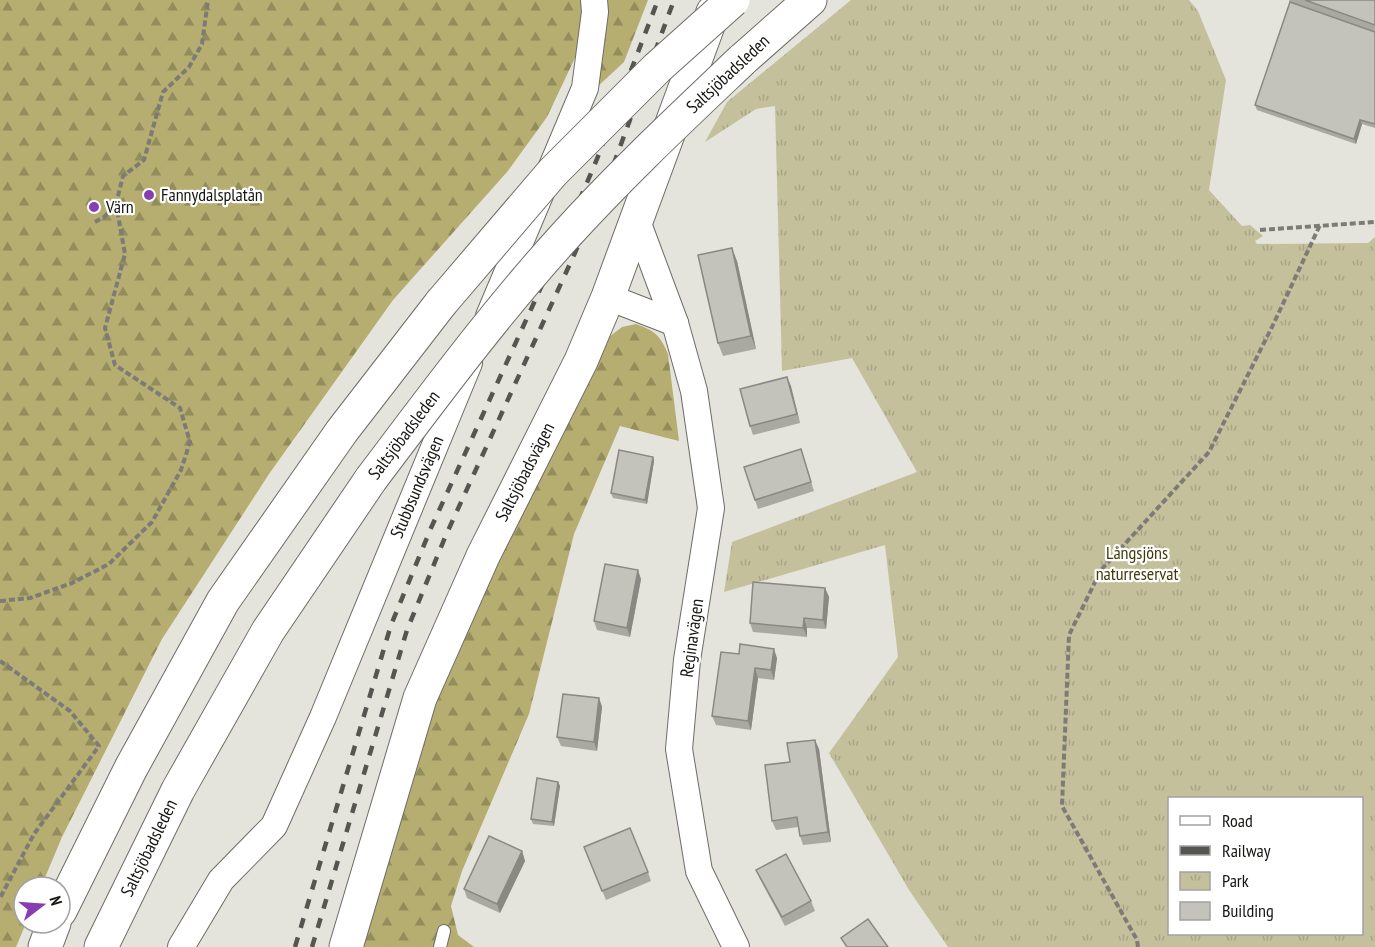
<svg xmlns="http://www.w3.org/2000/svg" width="1375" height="947" viewBox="0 0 1375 947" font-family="'PT Sans Narrow',sans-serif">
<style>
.forest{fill:url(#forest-firs)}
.park{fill:url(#park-tufts);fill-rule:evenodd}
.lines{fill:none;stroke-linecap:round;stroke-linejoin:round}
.lane-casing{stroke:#6d6c66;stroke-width:14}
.street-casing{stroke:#6d6c66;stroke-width:28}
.secondary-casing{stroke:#6d6c66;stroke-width:35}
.highway-casing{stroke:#6d6c66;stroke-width:35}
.path{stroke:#7c7b76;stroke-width:4;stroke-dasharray:6 3;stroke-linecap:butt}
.lane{stroke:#fff;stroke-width:12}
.street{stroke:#fff;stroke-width:26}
.secondary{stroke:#fff;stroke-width:33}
.highway{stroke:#fff;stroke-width:33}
.rail{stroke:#555551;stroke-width:4.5;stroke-dasharray:10 10;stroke-linecap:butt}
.highway-bridge-casing{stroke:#6d6c66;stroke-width:35;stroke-linecap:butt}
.highway-bridge{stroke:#fff;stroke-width:33}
.wall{fill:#a9a8a1}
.shaded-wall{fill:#898883}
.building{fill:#c4c3bb;stroke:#898883;stroke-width:1.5}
.poi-dot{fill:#873eb1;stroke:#fff;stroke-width:2}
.labels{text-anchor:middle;stroke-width:4.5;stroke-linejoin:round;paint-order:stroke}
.street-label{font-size:18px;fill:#151512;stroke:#fff}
.poi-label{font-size:18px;fill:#151512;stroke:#fff;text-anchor:start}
.park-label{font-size:18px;fill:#413a09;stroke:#fff}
</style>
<defs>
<pattern id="forest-firs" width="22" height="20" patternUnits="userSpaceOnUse" patternTransform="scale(1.5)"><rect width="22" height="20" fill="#b6ad71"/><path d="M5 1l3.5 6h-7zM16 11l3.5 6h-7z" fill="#938c5b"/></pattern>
<pattern id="park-tufts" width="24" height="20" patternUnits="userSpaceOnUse" patternTransform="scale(1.5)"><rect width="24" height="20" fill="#c5c09c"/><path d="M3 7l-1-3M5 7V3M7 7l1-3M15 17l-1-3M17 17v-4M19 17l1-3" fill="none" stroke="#a8a485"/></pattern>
</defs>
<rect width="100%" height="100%" fill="#e4e3dc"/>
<!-- forest -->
<g class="forest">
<polygon points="0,0 586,0 582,43 547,117 507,172 393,300 269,474 162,639 62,837 41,887 24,887 24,923 26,923 16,947 0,947"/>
<polygon points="604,0 648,0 624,62 596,88"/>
<path d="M636,324c19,7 24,11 32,30l11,87 -59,-15 -46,108 -45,180 -67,157 -11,35 7,29 16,12h-114l52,-171 43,-129 154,-310 13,-10z"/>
</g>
<!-- park -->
<path class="park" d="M851,0h338l9,11 28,69 -17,110 33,36 8,-1 13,11 -8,5 2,3 111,-1 7,-6v710h-427l-39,-57 -80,-137 69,-96 -13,-112 -161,47 8,-50 185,-70 -65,-114 -70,13 -7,-265 -19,3 -51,33 22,-40zM1170,798h192v136h-192z"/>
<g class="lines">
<!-- lane casing -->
<g class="lane-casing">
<polyline id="lane" points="440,947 444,931"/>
</g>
<!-- street casing -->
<g class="street-casing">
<g id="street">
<polyline points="637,221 675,323 694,391 711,508 687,660 679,749 699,871 736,947"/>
<polyline points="608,297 675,323"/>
<polyline points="489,316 585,88 595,12 594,0"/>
<polyline points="181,947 221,880 274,826 323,717 469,363"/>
</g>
</g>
<!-- secondary casing -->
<g class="secondary-casing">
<polyline id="secondary" points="346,947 420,698 483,556 581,361 608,297 713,12"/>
</g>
<!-- highway casing -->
<g class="highway-casing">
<g id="highway">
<polyline points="742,60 810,0"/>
<polyline points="60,911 131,768 223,601 342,431 441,303"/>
<polyline points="45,947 54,923"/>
<polyline points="101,947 178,790 268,631 371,479"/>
</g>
</g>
<!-- path -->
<g class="path">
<polyline points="95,222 104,217 116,204 123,176 144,160 163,92 189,67 202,44 208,0"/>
<polyline points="1260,230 1375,222"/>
<polyline points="0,601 30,598 72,583 109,564 152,522 181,470 190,442 180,408 115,365 105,328 125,254 116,204"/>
<polyline points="0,661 70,711 99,746 34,834 0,898"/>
<polyline points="1138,947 1137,940 1062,806 1069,635 1101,570 1209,452 1272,327 1320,225"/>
</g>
<!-- lane -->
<use href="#lane" class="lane"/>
<!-- street -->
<use href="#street" class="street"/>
<!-- secondary -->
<use href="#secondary" class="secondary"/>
<!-- highway -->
<use href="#highway" class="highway"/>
<!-- rail -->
<g class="rail">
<polyline points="295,947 391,625 431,528 559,248 597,159 658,0"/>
<polyline points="312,947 407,630 446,535 574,255 613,166 674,0"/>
</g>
<!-- highway-bridge casing -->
<g class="highway-bridge-casing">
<g id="highway-bridge">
<polyline points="441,303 553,172 657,68 733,0"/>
<path d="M371,479c62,-82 124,-166 193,-242 56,-62 117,-119 178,-177"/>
</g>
</g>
<!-- highway-bridge -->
<use href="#highway-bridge" class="highway-bridge"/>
</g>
<!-- wall -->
<g class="wall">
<polygon points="1289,0 1375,0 1375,128 1362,124 1356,144 1257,110 1255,105 1290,2"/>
<polygon points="737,261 756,349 723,356 718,343"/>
<polygon points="787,377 800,423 753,435 750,426"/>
<polygon points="801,449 814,491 758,509 755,500"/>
<polygon points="653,457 654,461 647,504 613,498 611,493"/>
<polygon points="641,579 630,637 597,630 594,621"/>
<polygon points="825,588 829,597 826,629 807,628 807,637 753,632 750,623"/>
<polygon points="739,654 777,658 774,680 758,678 751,730 716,725 712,716"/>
<polygon points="599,698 602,707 597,751 561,746 557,737"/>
<polygon points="819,749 831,842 803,845 800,836 798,827 776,830 772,821 790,762"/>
<polygon points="558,782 560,786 554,826 533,824 531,819"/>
<polygon points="584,847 648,872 651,881 606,900"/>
<polygon points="522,851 525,861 500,913 467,898 464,889"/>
<polygon points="756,870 811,901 815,911 785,926 760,879"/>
</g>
<!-- shaded-wall -->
<g class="shaded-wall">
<polygon points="1360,120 1362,124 1356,144 1354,139"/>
<polygon points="732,248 737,261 756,349 751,336"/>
<polygon points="787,377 791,386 800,423 797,414"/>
<polygon points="653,457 654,461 647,504 645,500"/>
<polygon points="638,570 641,579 630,637 627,628"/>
<polygon points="825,588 829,597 826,629 823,620"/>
<polygon points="804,618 807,628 807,637 803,628"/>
<polygon points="774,649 777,658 774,680 771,670"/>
<polygon points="755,668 758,678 751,730 748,721"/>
<polygon points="599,698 602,707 597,751 594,742"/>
<polygon points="815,740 819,749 831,842 828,832"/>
<polygon points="558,782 560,786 554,826 552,822"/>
<polygon points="522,851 525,861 500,913 497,904"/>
</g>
<!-- building -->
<g class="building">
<polygon points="1305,0 1375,0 1375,25"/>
<polygon points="1290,2 1375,32 1375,124 1360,120 1354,139 1255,105"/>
<polygon points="732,248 751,336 718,343 698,255"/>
<polygon points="787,377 797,414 750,426 740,389"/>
<polygon points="801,449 811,482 755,500 744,467"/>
<polygon points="619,450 653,457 645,500 611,493"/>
<polygon points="605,564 638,570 627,628 594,621"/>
<polygon points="753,582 825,588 823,620 804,618 803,628 750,623"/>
<polygon points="740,644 774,649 771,670 755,668 748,721 712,716 721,652 739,654"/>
<polygon points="563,694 599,698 594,742 557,737"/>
<polygon points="815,740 828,832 800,836 797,817 772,821 765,765 790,762 787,743"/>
<polygon points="537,778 558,782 552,822 531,819"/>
<polygon points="630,828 648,872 602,891 584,847"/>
<polygon points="489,836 522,851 497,904 464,889"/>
<polygon points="786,854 811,901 782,917 756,870"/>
<polygon points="868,919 888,947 847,947 841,938"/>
</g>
<!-- markers -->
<g class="poi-dot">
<circle cx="149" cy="195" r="6"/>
<circle cx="94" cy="207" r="6"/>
</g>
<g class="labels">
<!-- street labels -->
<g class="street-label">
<text transform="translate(728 74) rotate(-43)" y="6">Saltsjöbadsleden</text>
<text transform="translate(404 435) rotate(-53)" y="6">Saltsjöbadsleden</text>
<text transform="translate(525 472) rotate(-63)" y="6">Saltsjöbadsvägen</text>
<text transform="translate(417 487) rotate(-67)" y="6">Stubbsundsvägen</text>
<text transform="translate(692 638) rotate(-82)" y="6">Reginavägen</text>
<text transform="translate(149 848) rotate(-64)" y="6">Saltsjöbadsleden</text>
</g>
<!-- poi labels -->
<g class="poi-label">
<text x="161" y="201">Fannydalsplatån</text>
<text x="106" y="213">Värn</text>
</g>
<!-- park labels -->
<g class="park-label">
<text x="1137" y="559">Långsjöns<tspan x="1137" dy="21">naturreservat</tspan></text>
</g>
</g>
<!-- legend -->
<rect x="1168" y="797" width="195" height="138" fill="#ffffff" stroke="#a1a1a0" stroke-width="1.5"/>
<rect x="1180" y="816" width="30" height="9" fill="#ffffff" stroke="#a1a1a0" stroke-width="1.5"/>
<text x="1222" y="827" font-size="18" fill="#151512">Road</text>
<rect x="1180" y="846" width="30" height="9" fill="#555551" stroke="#a1a1a0" stroke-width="1.5"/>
<text x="1222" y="857" font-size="18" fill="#151512">Railway</text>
<rect x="1180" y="872" width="30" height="18" fill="url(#park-tufts)" stroke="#a1a1a0" stroke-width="1.5"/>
<text x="1222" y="887" font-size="18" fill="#151512">Park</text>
<rect x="1180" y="902" width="30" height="18" fill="#c4c3bb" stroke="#a1a1a0" stroke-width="1.5"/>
<text x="1222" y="917" font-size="18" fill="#151512">Building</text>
<!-- north arrow -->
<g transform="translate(42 905) rotate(73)"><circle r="28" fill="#ffffff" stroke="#a1a1a0" stroke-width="1.5"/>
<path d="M0-4.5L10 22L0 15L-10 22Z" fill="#873eb1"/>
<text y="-9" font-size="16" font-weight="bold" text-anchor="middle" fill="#151512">N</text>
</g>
</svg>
